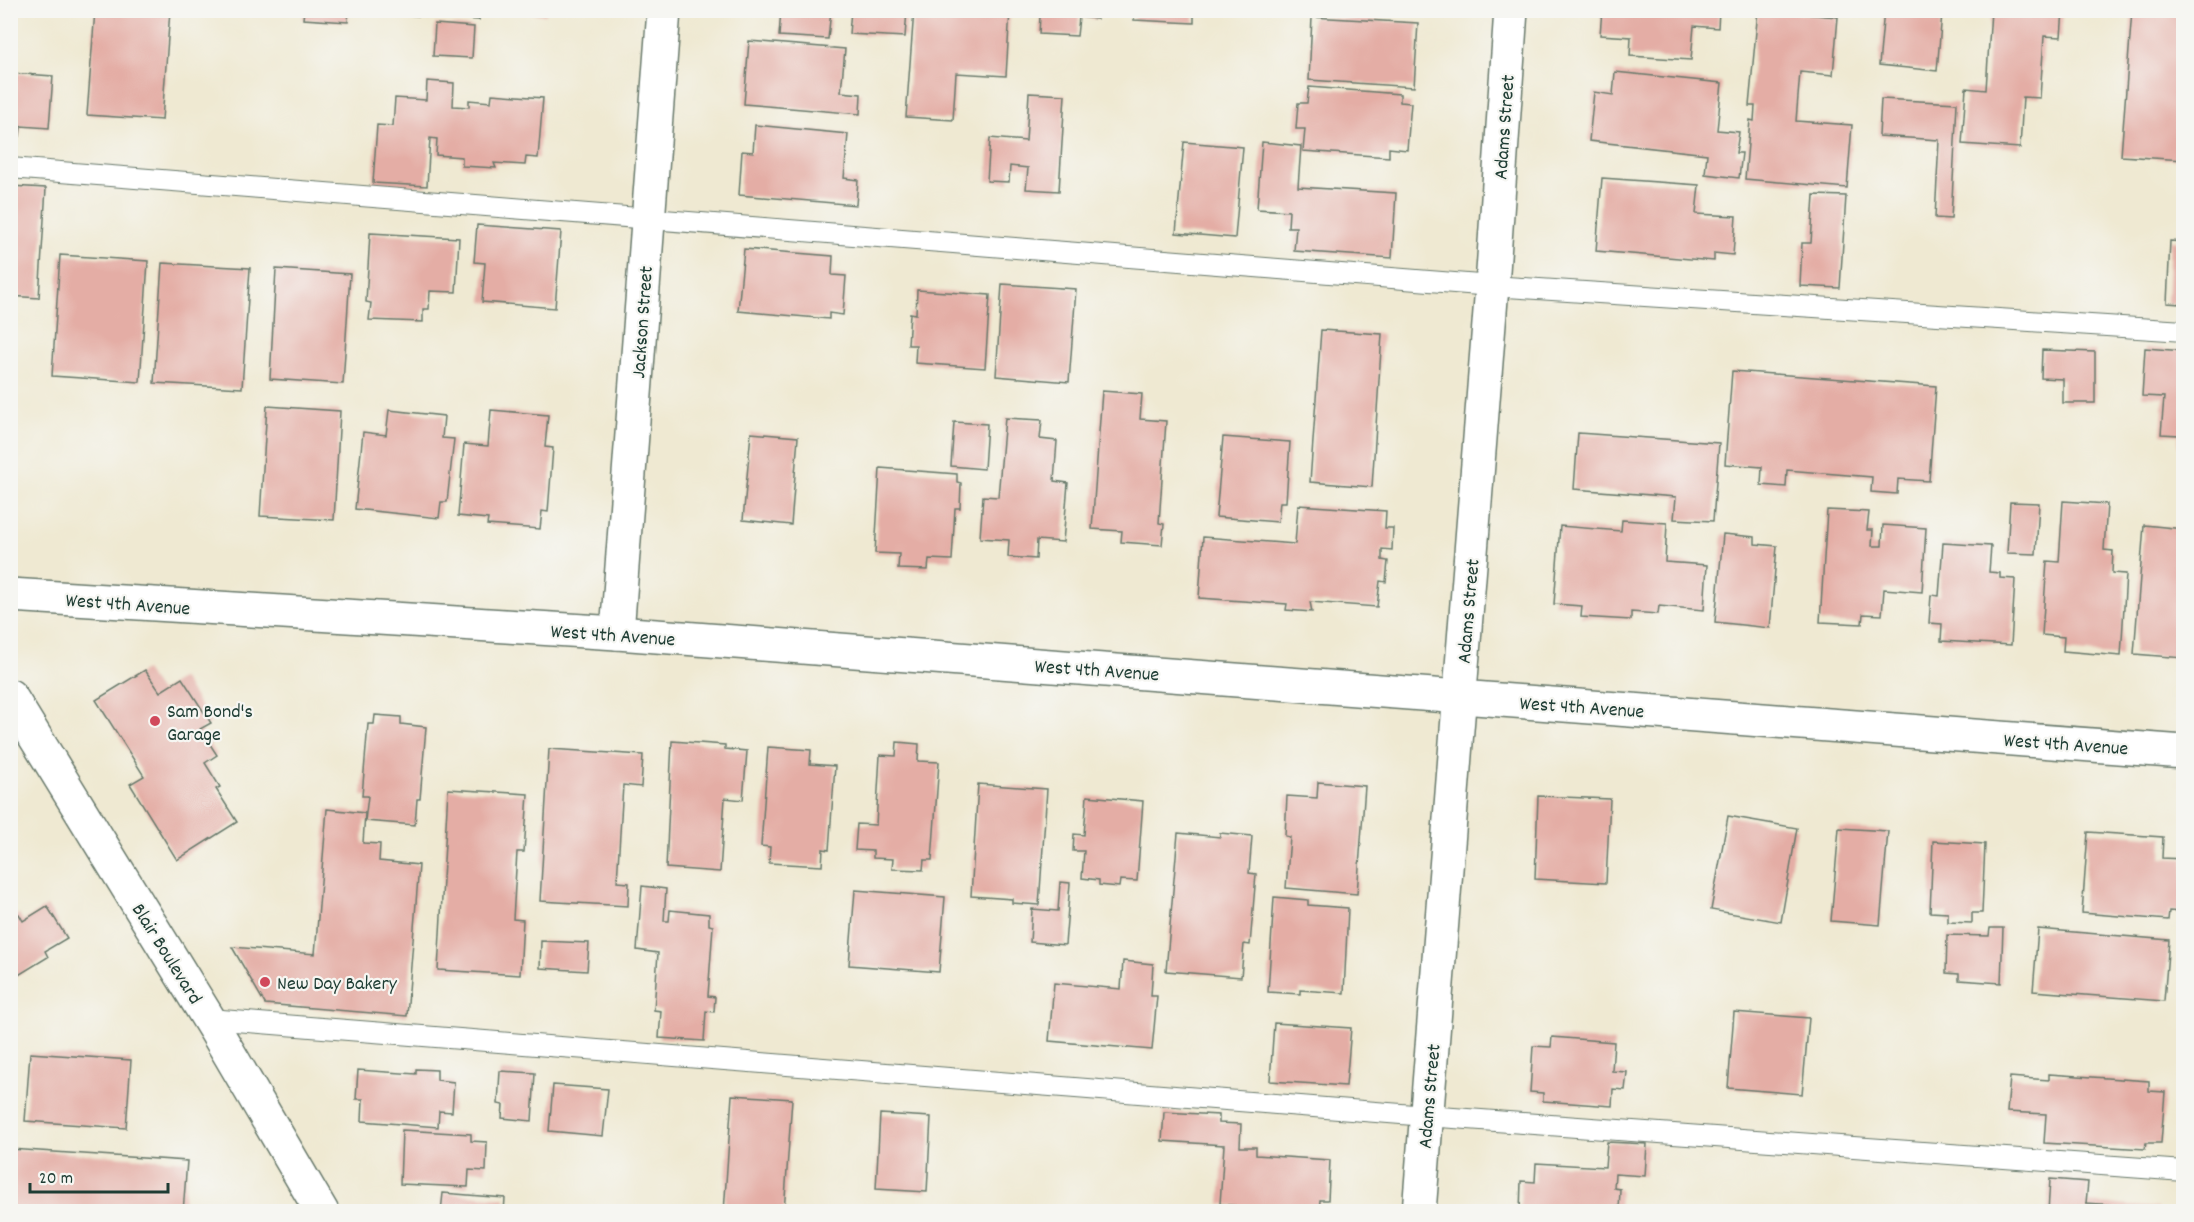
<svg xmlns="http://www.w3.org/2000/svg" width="2194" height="1222" viewBox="0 0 2194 1222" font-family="Dekko,sans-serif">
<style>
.building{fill:#e4ada5}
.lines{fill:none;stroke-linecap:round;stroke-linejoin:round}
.service-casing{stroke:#68796b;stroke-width:22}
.minor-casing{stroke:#68796b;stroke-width:36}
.tertiary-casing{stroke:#68796b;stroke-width:36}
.service{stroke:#fff;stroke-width:20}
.minor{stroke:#fff;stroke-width:33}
.tertiary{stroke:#fff;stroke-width:33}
.poi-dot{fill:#d1495b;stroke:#f6f6f2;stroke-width:2}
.labels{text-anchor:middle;stroke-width:4.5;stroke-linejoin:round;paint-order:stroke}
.street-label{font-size:20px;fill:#1f3d34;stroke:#f6f6f2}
.poi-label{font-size:20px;fill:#1f3d34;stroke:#f6f6f2;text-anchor:start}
</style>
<rect width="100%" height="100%" fill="#f6f6f2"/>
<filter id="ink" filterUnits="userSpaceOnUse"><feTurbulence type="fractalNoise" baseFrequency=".0167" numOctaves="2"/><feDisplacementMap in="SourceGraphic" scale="12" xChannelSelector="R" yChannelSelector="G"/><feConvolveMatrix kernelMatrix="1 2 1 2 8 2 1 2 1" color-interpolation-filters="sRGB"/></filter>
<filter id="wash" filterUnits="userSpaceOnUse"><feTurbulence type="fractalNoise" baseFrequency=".008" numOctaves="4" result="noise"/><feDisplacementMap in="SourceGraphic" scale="24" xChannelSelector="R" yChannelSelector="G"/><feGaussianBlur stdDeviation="1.35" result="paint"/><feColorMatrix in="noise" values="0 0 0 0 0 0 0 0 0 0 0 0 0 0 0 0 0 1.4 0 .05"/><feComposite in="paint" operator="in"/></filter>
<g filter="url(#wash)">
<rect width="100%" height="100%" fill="#efe9d2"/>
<g id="blocks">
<!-- building -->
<g class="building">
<polygon points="95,10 170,10 162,120 87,115"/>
<polygon points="304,10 349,10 348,22 303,19"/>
<polygon points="408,10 480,10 479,20 407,15"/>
<polygon points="511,10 546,10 546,15"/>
<polygon points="781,10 831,10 828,39 779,36"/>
<polygon points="851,10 907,10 905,37 849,34"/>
<polygon points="914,10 1010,10 1006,76 956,73 953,120 906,117"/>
<polygon points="1024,10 1098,10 1097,19 1079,17 1077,36 1039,34 1040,16 1023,14"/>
<polygon points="1134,10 1194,10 1194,23 1134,20"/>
<polygon points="1602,10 1719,10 1718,28 1694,26 1691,60 1630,56 1631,37 1600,35"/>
<polygon points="1758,10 1838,17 1833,75 1800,72 1796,121 1852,125 1847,188 1745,179 1750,120 1754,121 1755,106 1749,106"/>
<polygon points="1884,10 1942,13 1937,71 1879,65"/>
<polygon points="1991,10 2063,10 2061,37 2044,36 2040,98 2023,97 2020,148 1962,144 1966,88 1986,90"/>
<polygon points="2132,10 2184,10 2184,160 2121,156"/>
<polygon points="1312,17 1418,23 1414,87 1309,80"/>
<polygon points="435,24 474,27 472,58 433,56"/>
<polygon points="749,41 845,49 841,92 861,94 860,114 744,104"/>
<polygon points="1615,72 1722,83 1717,130 1739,132 1736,153 1742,153 1739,178 1705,174 1707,154 1589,141 1594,92 1613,95"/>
<polygon points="10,73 53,76 49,128 21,126 20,136 10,136"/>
<polygon points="427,81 454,83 453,106 469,107 469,100 491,102 492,94 543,98 538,158 526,157 525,165 494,163 496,168 462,166 462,157 436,155 437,139 430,138 427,186 373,183 377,125 393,126 395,98 426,100"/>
<polygon points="1309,87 1400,94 1400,102 1411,103 1407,150 1389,148 1389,157 1303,151 1305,129 1296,129 1298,103 1307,103"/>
<polygon points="1029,93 1065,95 1059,191 1026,189 1028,168 1010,166 1009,182 987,181 990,138 1026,141"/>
<polygon points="1881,99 1957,103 1951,219 1935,218 1939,140 1879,136"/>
<polygon points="755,125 848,134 844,178 858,180 856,205 739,195 742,151 753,152"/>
<polygon points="1184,142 1243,147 1235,238 1176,233"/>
<polygon points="1262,142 1301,146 1298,187 1396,193 1392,258 1294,251 1296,227 1288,227 1289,211 1257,209"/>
<polygon points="1602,178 1699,185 1696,214 1736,216 1733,255 1714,253 1714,261 1596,251"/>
<polygon points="10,186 46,188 39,298 10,296"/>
<polygon points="1814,195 1846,196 1840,288 1800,286 1802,243 1811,243"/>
<polygon points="477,225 561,231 555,308 482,302 485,263 474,262"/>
<polygon points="370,233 459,238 456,292 430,291 429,309 423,309 423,322 369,320 371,303 366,302"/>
<polygon points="2170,241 2184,242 2184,314 2181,314 2181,304 2167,303"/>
<polygon points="744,249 833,256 832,275 846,276 843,315 829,313 829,319 738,311"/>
<polygon points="60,255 148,261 140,382 52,376"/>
<polygon points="162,263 250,268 242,388 154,383"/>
<polygon points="276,269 350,274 343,384 270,379"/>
<polygon points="1002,284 1076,289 1069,382 996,376"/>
<polygon points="917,290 990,295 985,368 915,363 916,345 908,345 910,313 916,314"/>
<polygon points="1321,330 1382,334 1372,487 1310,482"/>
<polygon points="2145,348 2184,351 2184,447 2178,447 2179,435 2161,434 2164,397 2142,396"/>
<polygon points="2042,350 2095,352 2095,403 2063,403 2063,379 2041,378"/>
<polygon points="1732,371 1936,386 1929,481 1898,479 1897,494 1871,492 1872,477 1787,470 1786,487 1761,485 1762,467 1725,464"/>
<polygon points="1102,391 1142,394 1140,419 1166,421 1159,523 1164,524 1162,545 1121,542 1122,531 1092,529"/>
<polygon points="267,406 340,411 334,520 260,516"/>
<polygon points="389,410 444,416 442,438 454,439 447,502 441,502 439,518 355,509 363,432 386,435"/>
<polygon points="491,410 548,415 545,447 553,448 548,512 542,511 540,529 487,525 488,519 458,516 464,444 488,446"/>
<polygon points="1005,418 1042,420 1040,439 1057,441 1054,481 1068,483 1063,542 1037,540 1036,559 1008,557 1009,540 980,538 983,496 998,497"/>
<polygon points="954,422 987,424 984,469 951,466"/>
<polygon points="751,433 798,437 791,525 743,520"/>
<polygon points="1578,433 1719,443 1713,521 1674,519 1676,497 1574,489"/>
<polygon points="1223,437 1290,442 1286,502 1280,502 1278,522 1216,517"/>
<polygon points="880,468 957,474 957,482 961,483 960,508 955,508 952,560 929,559 928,570 898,569 899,554 875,553"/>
<polygon points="2063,501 2107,504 2104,550 2113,551 2112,573 2126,574 2121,656 2063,651 2064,637 2042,635 2047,561 2059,562"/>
<polygon points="2010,502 2039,503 2036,554 2007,553"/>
<polygon points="1298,505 1386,511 1385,528 1393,528 1392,550 1382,549 1382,560 1388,561 1386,582 1380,581 1377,607 1310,602 1312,612 1286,610 1287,604 1199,598 1203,537 1295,544"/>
<polygon points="1827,510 1869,512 1867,530 1873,530 1872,546 1882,546 1883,525 1926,528 1922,592 1884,589 1882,615 1863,614 1862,624 1820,622"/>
<polygon points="1622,520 1667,523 1665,562 1707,565 1704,610 1659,606 1658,614 1631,612 1631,620 1581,617 1582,606 1554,604 1560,526 1621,531"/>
<polygon points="2144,525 2184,529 2184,658 2134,654"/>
<polygon points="1723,534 1755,537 1755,544 1777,546 1770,628 1715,622"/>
<polygon points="1943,543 1991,546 1989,572 2000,573 2000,578 2015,579 2011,645 1941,641 1942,624 1929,623 1931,595 1939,596"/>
<polygon points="145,670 160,692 182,678 211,723 200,729 217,755 205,763 220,787 216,789 237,822 177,860 130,784 144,776 96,700"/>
<polygon points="375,715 401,717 401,724 426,727 420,799 417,799 415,825 365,821 368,796 362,796 368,724 374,724"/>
<polygon points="672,741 725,745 725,749 747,751 743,800 725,798 720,872 666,868"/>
<polygon points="897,742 919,744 918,761 939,762 932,860 924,860 923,870 892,869 893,859 873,858 873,851 855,850 857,824 876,825 880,755 896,756"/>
<polygon points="768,747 811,750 810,764 835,766 829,850 823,849 822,866 769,863 770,847 761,846"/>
<polygon points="549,749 643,755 641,787 623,785 617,882 629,883 628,906 540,901"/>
<polygon points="1318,782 1365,786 1357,894 1286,888 1290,837 1285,836 1287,796 1317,798"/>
<polygon points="978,784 1047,789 1039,905 1012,903 1012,899 971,896"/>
<polygon points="448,789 528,794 524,852 517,852 513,919 523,920 520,975 438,970"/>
<polygon points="1087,796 1143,801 1137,881 1120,880 1119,887 1099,885 1099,880 1082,878 1084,851 1073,851 1074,834 1084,835"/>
<polygon points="1538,796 1610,799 1606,883 1535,879"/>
<polygon points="327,809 365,813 363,843 380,844 379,861 419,865 407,1016 265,1004 232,947 315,954"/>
<polygon points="1728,816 1797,828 1781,922 1711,910"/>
<polygon points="1839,828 1888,831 1880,925 1831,921"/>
<polygon points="2088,832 2163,837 2162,858 2184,859 2182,912 2169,911 2168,920 2082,913"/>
<polygon points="1178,833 1220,837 1220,833 1252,836 1249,873 1256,874 1250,945 1244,944 1241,977 1166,971"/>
<polygon points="1933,841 1985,844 1982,913 1972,913 1972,923 1948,922 1948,913 1930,912"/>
<polygon points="1060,882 1070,883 1065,945 1030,942 1032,909 1058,911"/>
<polygon points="642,886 666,889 664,921 669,921 670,910 709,914 709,925 713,926 708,996 715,997 714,1012 706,1011 704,1041 659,1038 661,1011 654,1010 658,953 637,950"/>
<polygon points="855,890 945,897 939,972 849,965"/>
<polygon points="1274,897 1308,900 1308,905 1348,908 1344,993 1300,990 1300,994 1268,992"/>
<polygon points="47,906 67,938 45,951 48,957 17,976 10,965 10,919 19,914 23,921"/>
<polygon points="1990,928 2003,928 2001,983 1959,980 1959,974 1946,973 1947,935 1989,936"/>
<polygon points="2038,929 2169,940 2164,1001 2033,991"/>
<polygon points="541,941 589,943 587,971 540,968"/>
<polygon points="1123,961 1153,964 1151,996 1157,996 1152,1050 1049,1041 1054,983 1121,989"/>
<polygon points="1734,1012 1809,1018 1802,1094 1728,1088"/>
<polygon points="1274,1023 1351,1028 1346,1086 1270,1081"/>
<polygon points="1552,1037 1614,1042 1612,1071 1627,1072 1625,1090 1613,1089 1612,1106 1543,1101 1543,1093 1530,1092 1533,1046 1551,1047"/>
<polygon points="30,1053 131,1060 126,1128 25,1121"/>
<polygon points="416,1069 437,1070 437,1080 454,1082 452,1112 439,1111 438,1127 362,1121 363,1099 356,1099 358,1070 416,1074"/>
<polygon points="500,1071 535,1073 532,1121 502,1118 503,1105 498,1104"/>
<polygon points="2049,1074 2149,1081 2149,1091 2165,1092 2161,1143 2146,1143 2145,1149 2044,1143 2046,1114 2007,1112 2010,1077 2049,1080"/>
<polygon points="553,1085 608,1089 603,1136 549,1131"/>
<polygon points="732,1095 792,1099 784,1212 724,1212"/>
<polygon points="1164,1112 1219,1115 1219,1123 1241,1124 1240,1147 1256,1147 1256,1155 1330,1160 1328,1200 1320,1200 1319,1212 1237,1212 1238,1206 1220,1204 1224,1145 1162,1141"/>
<polygon points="880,1114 931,1117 927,1192 876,1189"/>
<polygon points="402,1130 471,1134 471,1141 487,1142 486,1171 469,1170 468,1187 400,1184"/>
<polygon points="1607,1142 1647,1144 1645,1176 1615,1174 1614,1188 1620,1189 1619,1212 1520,1212 1521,1181 1535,1182 1536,1163 1605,1167"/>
<polygon points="10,1149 187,1161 183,1212 10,1212"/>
<polygon points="2050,1179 2088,1182 2086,1203 2158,1208 2158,1212 2048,1212"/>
<polygon points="443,1193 505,1198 504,1212 441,1212"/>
</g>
</g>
</g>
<g filter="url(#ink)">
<use href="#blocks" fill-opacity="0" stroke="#68796b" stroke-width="1.5"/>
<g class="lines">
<!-- service casing -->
<g class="service-casing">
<g id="service">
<polyline points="10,168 1492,286 2184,331"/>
<polyline points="209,1019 1426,1116 2184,1171"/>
</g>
</g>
<!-- minor casing -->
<g class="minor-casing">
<g id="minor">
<polyline points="10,595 617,633 2184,752"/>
<polyline points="617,633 664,10"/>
<polyline points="1419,1212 1492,286 1511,10"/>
</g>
</g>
<!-- tertiary casing -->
<g class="tertiary-casing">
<polyline id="tertiary" points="10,696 216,1031 322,1212"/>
</g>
<!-- service -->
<use href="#service" class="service"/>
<!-- minor -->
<use href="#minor" class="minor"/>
<!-- tertiary -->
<use href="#tertiary" class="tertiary"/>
</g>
</g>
<!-- markers -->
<g class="poi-dot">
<circle cx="155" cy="721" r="6"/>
<circle cx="265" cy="982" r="6"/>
</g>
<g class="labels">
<!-- street labels -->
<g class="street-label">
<text transform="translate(1503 127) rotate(-86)" y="7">Adams Street</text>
<text transform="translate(641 322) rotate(-86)" y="7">Jackson Street</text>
<text transform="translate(128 603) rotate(4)" y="7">West 4th Avenue</text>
<text transform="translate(1467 611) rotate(-85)" y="7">Adams Street</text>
<text transform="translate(613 634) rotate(4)" y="7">West 4th Avenue</text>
<text transform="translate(1097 669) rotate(4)" y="7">West 4th Avenue</text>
<text transform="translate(1582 706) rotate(4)" y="7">West 4th Avenue</text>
<text transform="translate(2066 743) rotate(4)" y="7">West 4th Avenue</text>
<text transform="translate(168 953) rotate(58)" y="7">Blair Boulevard</text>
<text transform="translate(1428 1096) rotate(-85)" y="7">Adams Street</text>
</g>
<!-- poi labels -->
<g class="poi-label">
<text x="167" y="717">Sam Bond's<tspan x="167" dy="23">Garage</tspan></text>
<text x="277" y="989">New Day Bakery</text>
</g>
</g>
<!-- margin -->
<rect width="2194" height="1222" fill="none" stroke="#f6f6f2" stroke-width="36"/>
<!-- scale -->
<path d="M30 1183v9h138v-9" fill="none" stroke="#1f3d34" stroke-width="3"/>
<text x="39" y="1183" font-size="18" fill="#1f3d34" stroke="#f6f6f2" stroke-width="4.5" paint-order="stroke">20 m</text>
</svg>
